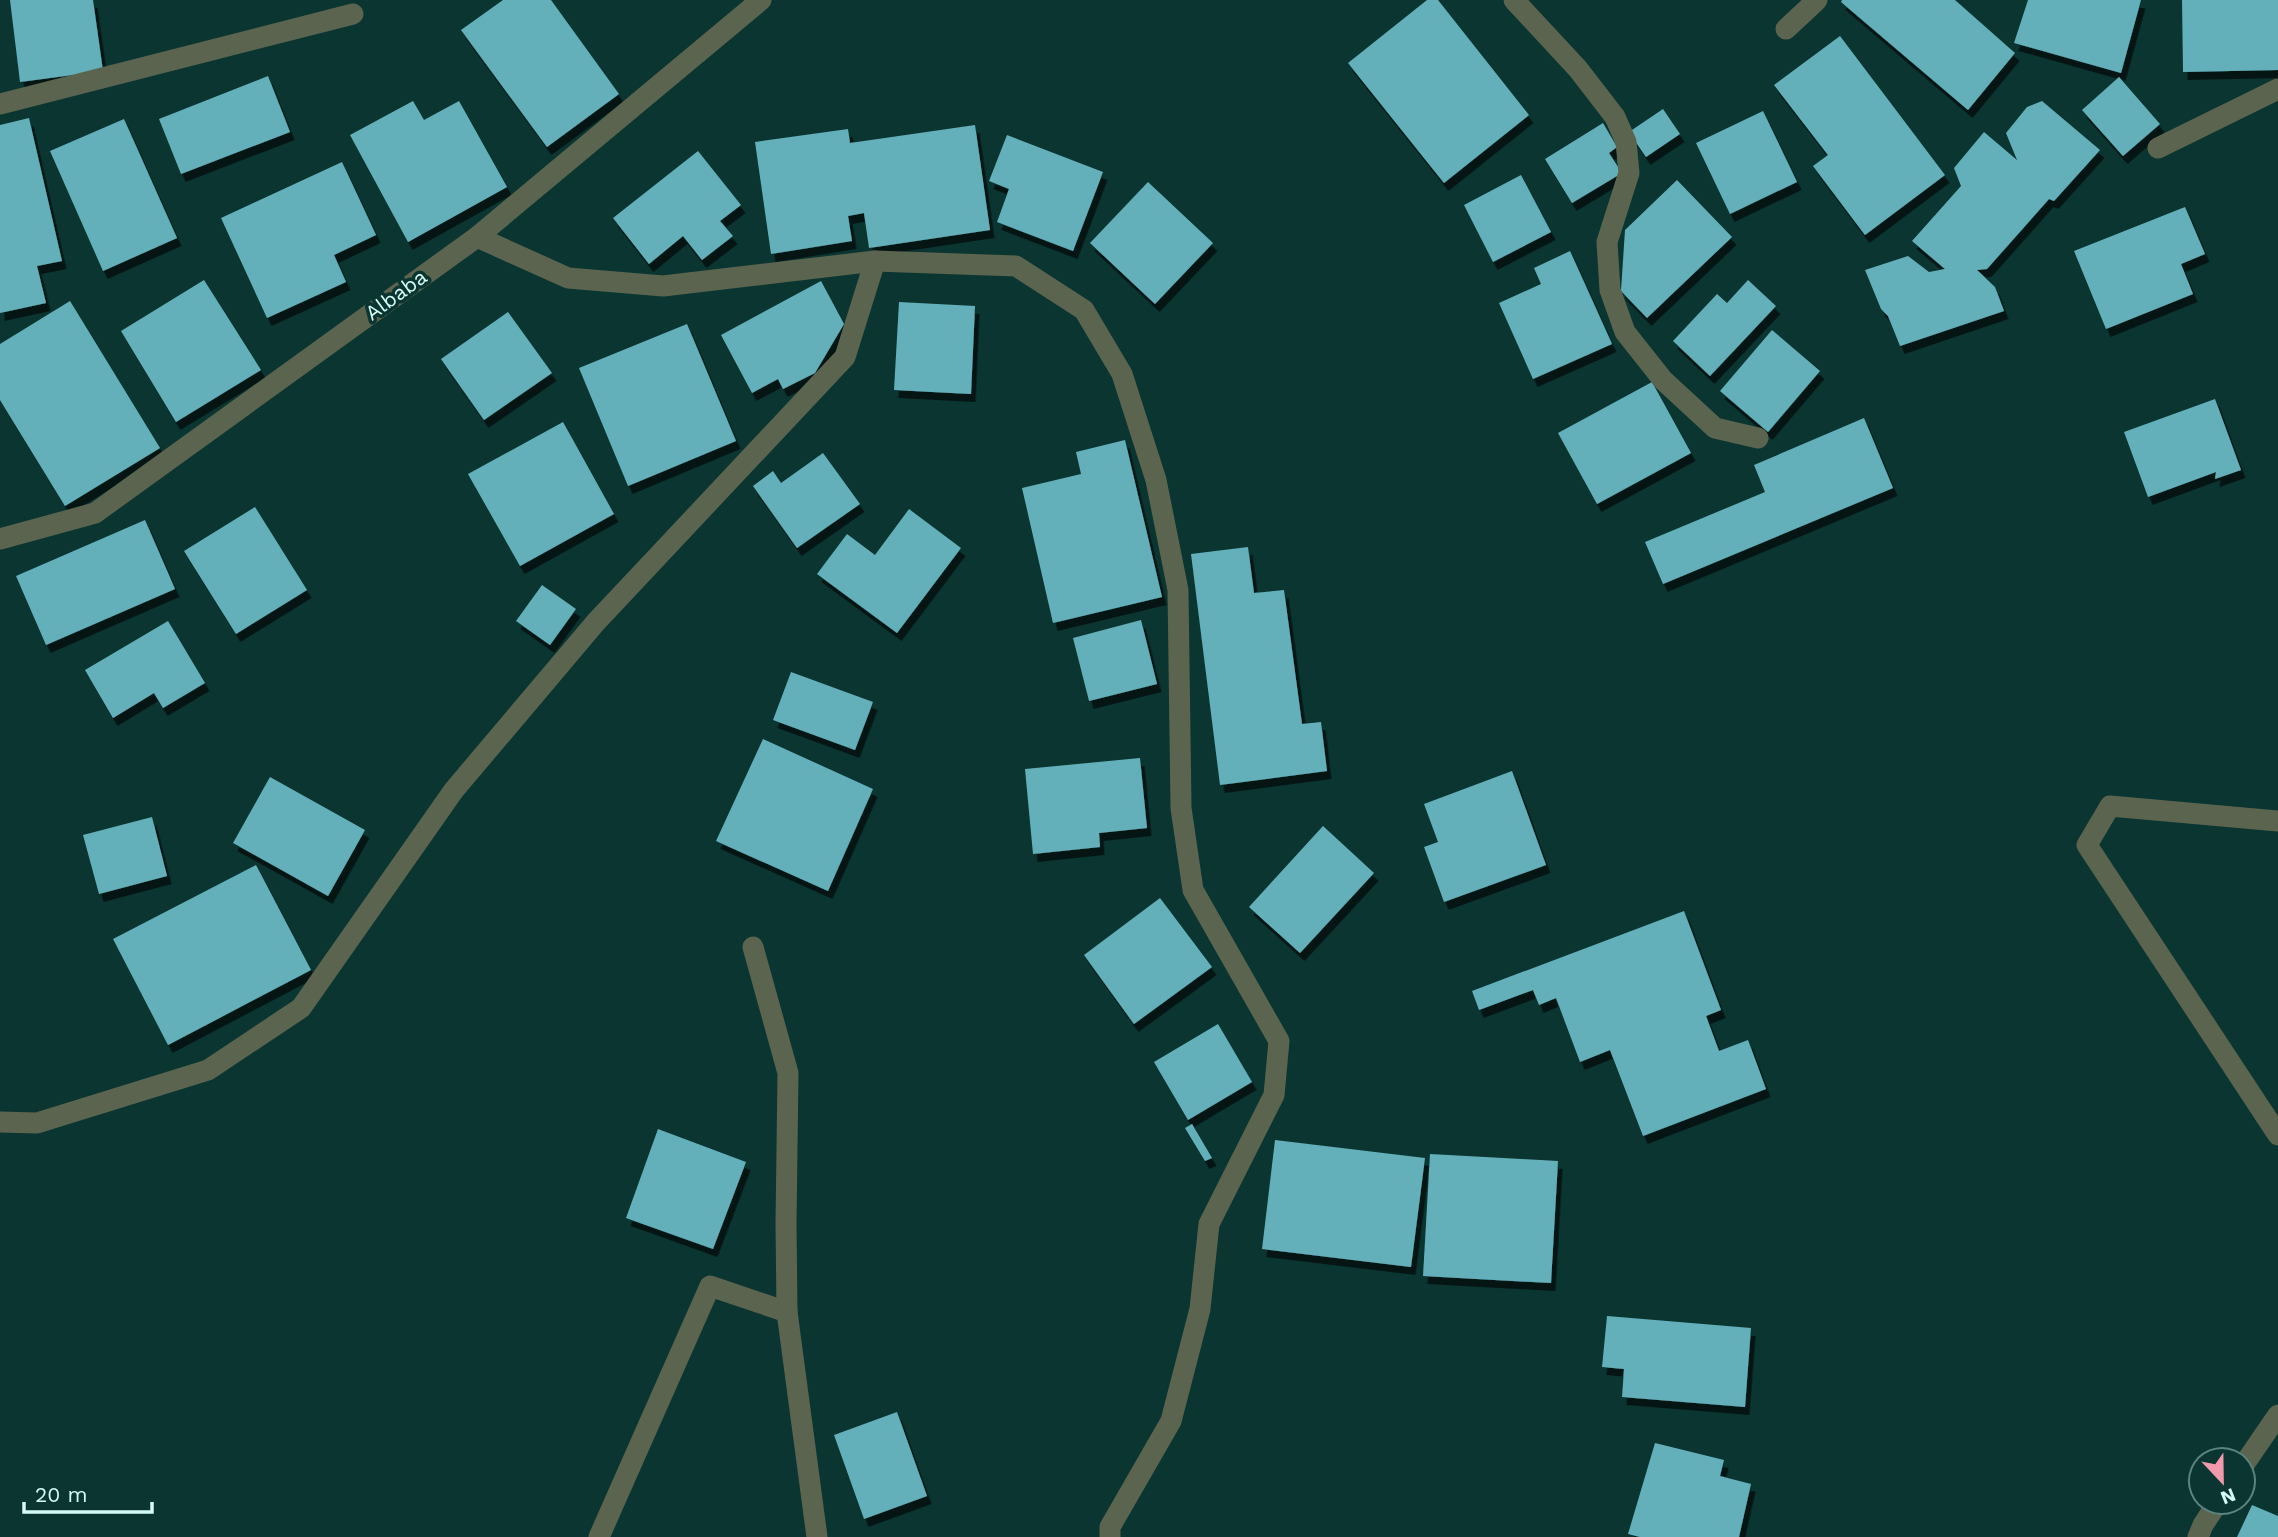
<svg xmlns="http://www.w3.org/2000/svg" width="2278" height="1537" viewBox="0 0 2278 1537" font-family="'Work Sans',sans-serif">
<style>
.building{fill:#64b0ba;filter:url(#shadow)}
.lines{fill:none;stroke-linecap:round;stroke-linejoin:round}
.minor{stroke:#5b644f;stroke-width:21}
.labels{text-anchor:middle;stroke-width:7;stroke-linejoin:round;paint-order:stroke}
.street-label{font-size:21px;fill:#d6faf5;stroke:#0a3531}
</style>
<defs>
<filter id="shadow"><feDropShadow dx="4.5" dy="8" stdDeviation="0" flood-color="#0009"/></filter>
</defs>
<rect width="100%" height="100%" fill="#0a3531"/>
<!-- building -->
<g class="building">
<polygon points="10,0 93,0 103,71 20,82"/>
<polygon points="503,0 551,0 619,94 547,147 461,30"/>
<polygon points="1427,0 1438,0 1529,115 1444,183 1348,63"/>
<polygon points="1842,0 1955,0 2015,53 1968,110 1841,2"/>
<polygon points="2028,0 2141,0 2121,73 2014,43"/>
<polygon points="2182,0 2278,0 2278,70 2183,72"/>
<polygon points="1840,36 1945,175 1865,235 1813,166 1828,155 1774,85"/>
<polygon points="268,76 290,132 181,174 159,119"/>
<polygon points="2119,77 2160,124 2123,156 2082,110"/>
<polygon points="413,101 424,120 459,101 507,187 408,242 350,135"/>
<polygon points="2042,101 2100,150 2054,201 2049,199 1987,269 1977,270 1995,287 2004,311 1900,346 1888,316 1881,309 1865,270 1908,256 1929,272 1945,269 1912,241 1961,186 1954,168 1984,132 2017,160 2006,133 2027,107"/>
<polygon points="1663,109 1680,134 1646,157 1629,132"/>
<polygon points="1763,111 1797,182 1730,214 1696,143"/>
<polygon points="29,118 62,261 37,266 46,303 0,313 0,125"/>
<polygon points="124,119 177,238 103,271 50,151"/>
<polygon points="1603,123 1617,147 1609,153 1622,173 1572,203 1545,159"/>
<polygon points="975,125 990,230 869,248 864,213 848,216 852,241 771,254 755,142 848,129 850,143"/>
<polygon points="1007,135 1103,172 1073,251 997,222 1009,189 989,181"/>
<polygon points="698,151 741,205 720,221 733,236 702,260 683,236 649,264 613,218"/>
<polygon points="342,162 376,235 334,255 346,282 267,318 221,218"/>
<polygon points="1521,175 1551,232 1493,262 1464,205"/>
<polygon points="1677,180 1732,237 1647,318 1621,291 1625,230"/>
<polygon points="1148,182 1213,243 1155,304 1090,243"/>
<polygon points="2185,207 2205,254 2181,264 2193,294 2106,329 2074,251"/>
<polygon points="1570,251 1612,344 1533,379 1499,303 1541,284 1534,268"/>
<polygon points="204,280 261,370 176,422 121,331"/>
<polygon points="1748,280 1776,306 1710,376 1673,341 1717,294 1727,303"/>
<polygon points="821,281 844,324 815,373 783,389 778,379 752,393 721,335"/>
<polygon points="70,301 160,448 65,506 0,400 0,344"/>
<polygon points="899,302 975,306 971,394 894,390"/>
<polygon points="508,312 552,373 484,420 441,359"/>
<polygon points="687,324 736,441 628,486 579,368"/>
<polygon points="1772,330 1820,371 1768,432 1720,391"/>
<polygon points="1652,382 1691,453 1597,504 1558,433"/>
<polygon points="2215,399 2241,470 2215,479 2216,472 2148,497 2124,432"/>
<polygon points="1864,418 1893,488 1663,584 1645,542 1765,492 1754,465"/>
<polygon points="563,422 614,514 520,566 468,474"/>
<polygon points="1125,440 1162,597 1053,623 1022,488 1081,474 1076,452"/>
<polygon points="823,453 860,504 797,548 753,486 773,471 781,483"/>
<polygon points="255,507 307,590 236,634 184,551"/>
<polygon points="909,509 961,548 897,633 817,574 847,534 875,555"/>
<polygon points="145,520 175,589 46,645 16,576"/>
<polygon points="1248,547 1254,593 1284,590 1302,724 1321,722 1327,771 1220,785 1191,554"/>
<polygon points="542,585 576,609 550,645 516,621"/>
<polygon points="1141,620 1157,684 1089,701 1073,638"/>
<polygon points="168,621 205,683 163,708 154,693 113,718 85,670"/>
<polygon points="791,672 873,702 855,750 773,720"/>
<polygon points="763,739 873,789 828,891 716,841"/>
<polygon points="1140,758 1147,828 1099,833 1100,847 1033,854 1025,769"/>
<polygon points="1512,771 1546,865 1444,902 1424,847 1438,842 1424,804"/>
<polygon points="270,777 365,830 328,896 233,843"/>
<polygon points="152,817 167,876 99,894 83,835"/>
<polygon points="1323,826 1374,873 1300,953 1249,907"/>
<polygon points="256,865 311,970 168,1045 113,939"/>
<polygon points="1160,898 1212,967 1134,1024 1084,955"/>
<polygon points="1684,911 1721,1010 1706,1016 1719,1051 1748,1040 1766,1089 1643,1136 1610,1050 1580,1062 1556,998 1539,1005 1533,990 1479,1010 1472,991"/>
<polygon points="1218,1024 1252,1082 1188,1120 1154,1062"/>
<polygon points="1192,1124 1212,1158 1205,1161 1185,1128"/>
<polygon points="658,1129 746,1162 713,1249 626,1218"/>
<polygon points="1275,1140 1425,1158 1411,1267 1262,1249"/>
<polygon points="1430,1154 1558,1161 1551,1283 1423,1276"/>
<polygon points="1607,1316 1751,1328 1745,1407 1622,1397 1624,1369 1602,1367"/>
<polygon points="897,1412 927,1496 864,1519 834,1435"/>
<polygon points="1655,1443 1724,1460 1720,1476 1751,1484 1739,1537 1640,1537 1628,1534"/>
<polygon points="2252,1505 2278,1516 2278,1537 2237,1537"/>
</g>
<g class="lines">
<!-- minor -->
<g class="minor">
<polyline points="1514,0 1578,69 1615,117 1626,142 1629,173 1607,242 1610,290 1625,332 1663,380 1715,428 1758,438"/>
<polyline points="1786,29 1817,0"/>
<polyline points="0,104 353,14"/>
<polyline points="2158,148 2278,89"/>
<polyline points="477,237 568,278 663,286 875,261 1016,266 1084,310 1122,374 1156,480 1178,590 1181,808 1193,890 1279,1041 1274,1095 1209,1224 1200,1309 1171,1421 1110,1527 1110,1537"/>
<polyline points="0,539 95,513 477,237 761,0"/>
<polyline points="2278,821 2110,806 2087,845 2278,1135"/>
<polyline points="753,947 788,1073 786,1223 787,1312"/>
<polyline points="0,1122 37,1123 208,1070 301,1008 454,790 596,622 845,357 875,261"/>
<polyline points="2243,1466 2278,1415"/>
<polyline points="599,1537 710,1286 787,1312 817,1537"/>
<polyline points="2198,1537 2203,1525 2218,1502"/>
</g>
</g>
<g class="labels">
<!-- street labels -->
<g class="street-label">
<text transform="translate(396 295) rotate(-36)" y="7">Albaba</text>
</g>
</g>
<!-- north arrow -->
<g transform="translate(2222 1481) rotate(158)"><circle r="33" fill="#0a3531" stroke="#5c847f" stroke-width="2"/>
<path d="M0-5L12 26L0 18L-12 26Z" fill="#f29aac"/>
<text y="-10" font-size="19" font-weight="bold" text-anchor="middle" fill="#d6faf5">N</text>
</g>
<!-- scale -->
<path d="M24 1502v10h128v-10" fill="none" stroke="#d6faf5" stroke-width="3.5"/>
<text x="35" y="1502" font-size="21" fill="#d6faf5" stroke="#0a3531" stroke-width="5" paint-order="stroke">20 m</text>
</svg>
